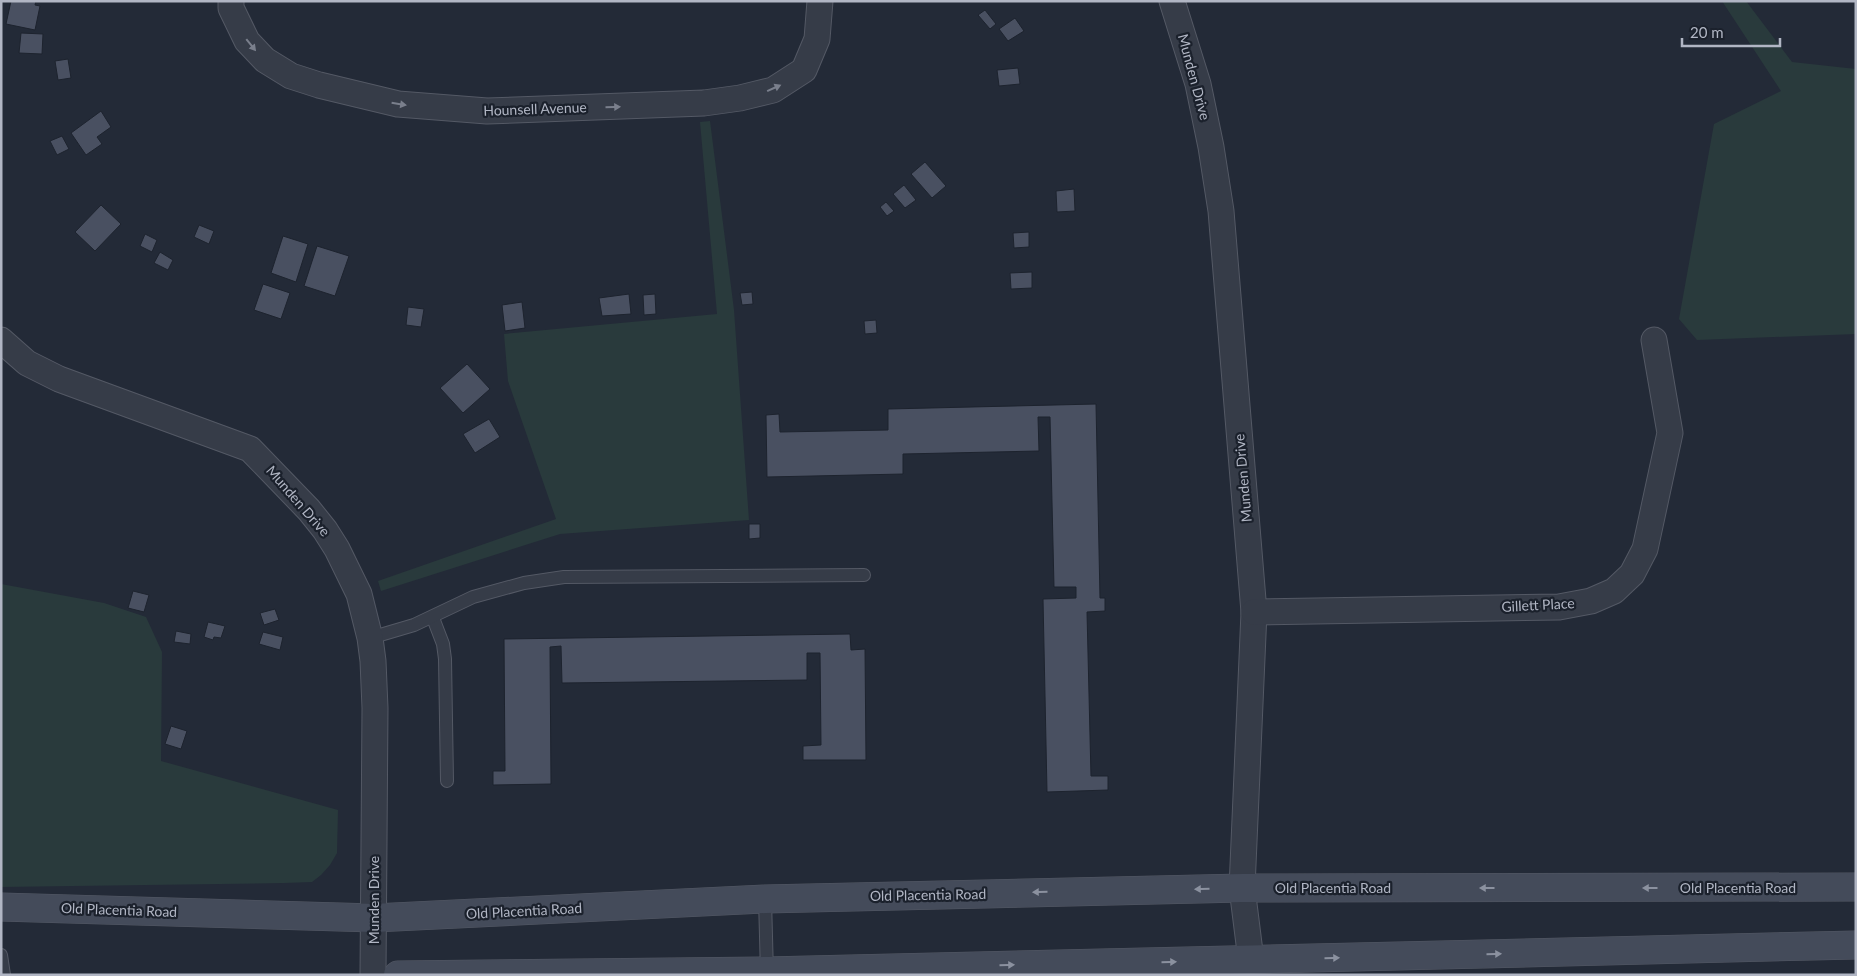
<svg xmlns="http://www.w3.org/2000/svg" width="1857" height="976" viewBox="0 0 1857 976" font-family="Lato,sans-serif">
<style>
.green{fill:#293a3c}
.building{fill:#495061;stroke:#1d232e}
.lines{fill:none;stroke-linecap:round;stroke-linejoin:round}
.lane-casing{stroke:#545965;stroke-width:14}
.street-casing{stroke:#545965;stroke-width:27}
.secondary-casing{stroke:#545965;stroke-width:29}
.lane{stroke:#363c48;stroke-width:12}
.street{stroke:#363c48;stroke-width:25}
.secondary{stroke:#444b5a;stroke-width:28}
.oneway{fill:#7a7f8c}
.oneway2{fill:#8b919f}
.labels{text-anchor:middle;stroke-width:4.5;stroke-linejoin:round;paint-order:stroke}
.street-label{font-size:14px;fill:#b1b6c4;stroke:#1b212c}
</style>
<rect width="100%" height="100%" fill="#232a37"/>
<!-- green -->
<g class="green">
<polygon points="1722,1 1746,1 1792,62 1856,69 1856,334 1697,340 1679,319 1714,124 1781,91"/>
<polygon points="710,121 734,310 749,520 560,534 381,591 378,581 556,519 508,381 504,334 717,314 700,122"/>
<polygon points="1,584 104,603 146,617 162,652 161,761 338,810 337,853 330,865 321,875 312,882 284,883 1,887"/>
</g>
<!-- building -->
<g class="building">
<polygon points="11,1 36,1 35,5 40,6 35,30 6,24"/>
<polygon points="985,10 996,24 990,29 978,15"/>
<polygon points="1015,18 1024,31 1008,41 999,29"/>
<polygon points="21,33 43,34 42,54 19,53"/>
<polygon points="68,59 71,78 58,80 55,61"/>
<polygon points="1018,68 1020,84 999,86 997,70"/>
<polygon points="101,111 111,127 97,137 102,144 86,155 71,133"/>
<polygon points="62,136 69,149 57,155 50,141"/>
<polygon points="925,162 946,186 932,198 911,174"/>
<polygon points="904,185 916,200 905,208 893,194"/>
<polygon points="1074,189 1075,211 1057,212 1056,191"/>
<polygon points="886,202 894,211 887,216 880,207"/>
<polygon points="101,205 121,224 95,251 75,232"/>
<polygon points="199,225 214,231 209,244 194,237"/>
<polygon points="1029,232 1029,247 1014,248 1013,233"/>
<polygon points="145,234 157,240 152,252 140,246"/>
<polygon points="283,236 308,244 296,282 271,273"/>
<polygon points="317,246 349,256 335,296 304,286"/>
<polygon points="160,252 173,260 168,270 154,263"/>
<polygon points="1032,272 1032,288 1011,289 1010,273"/>
<polygon points="263,284 290,293 281,319 254,310"/>
<polygon points="752,292 753,304 742,305 740,293"/>
<polygon points="629,294 631,314 602,316 599,298"/>
<polygon points="655,294 656,314 644,315 643,295"/>
<polygon points="522,302 525,328 505,331 502,305"/>
<polygon points="408,307 424,309 421,327 406,325"/>
<polygon points="876,320 877,333 865,334 864,321"/>
<polygon points="467,364 490,389 463,413 440,388"/>
<polygon points="1096,404 1100,598 1105,598 1105,611 1087,612 1091,776 1108,776 1108,790 1047,792 1043,599 1076,598 1076,587 1054,587 1050,417 1038,417 1039,451 903,454 903,474 767,477 766,415 779,414 780,432 888,430 888,409"/>
<polygon points="489,419 500,437 475,453 463,434"/>
<polygon points="749,524 760,524 760,538 749,539"/>
<polygon points="133,591 149,595 144,612 128,608"/>
<polygon points="275,609 279,620 264,625 260,613"/>
<polygon points="208,622 225,626 221,638 214,637 213,640 204,637"/>
<polygon points="176,631 191,634 190,644 174,642"/>
<polygon points="263,632 283,637 280,650 259,644"/>
<polygon points="850,634 851,650 865,649 866,760 803,760 803,746 821,745 820,653 807,653 807,680 562,683 561,646 550,647 551,784 493,785 493,771 505,771 504,639"/>
<polygon points="171,726 187,731 181,749 165,744"/>
</g>
<g class="lines">
<!-- lane casing -->
<g class="lane-casing">
<g id="lane">
<polyline points="433,618 443,644 445,659 447,781"/>
<polyline points="370,638 414,625 473,597 524,583 564,577 864,575"/>
<polyline points="765,899 767,974"/>
<polyline points="1,955 4,975"/>
</g>
</g>
<!-- street casing -->
<g class="street-casing">
<g id="street">
<polyline points="231,1 231,8 247,41 265,60 291,76 319,85 398,104 487,111 704,103 740,98 773,90 804,70 817,39 820,1"/>
<polyline points="1172,1 1198,84 1211,147 1221,211 1254,612 1242,888 1251,960"/>
<polyline points="1,340 27,363 59,379 250,449 309,510 325,530 337,549 359,594 370,638 373,661 375,708 373,975"/>
<polyline points="1254,612 1559,607 1591,601 1614,591 1632,574 1645,549 1670,433 1654,340"/>
</g>
</g>
<!-- secondary casing -->
<g class="secondary-casing">
<g id="secondary">
<polyline points="1,907 374,918 765,899 1242,888 1856,887"/>
<polyline points="398,975 767,971 1856,945"/>
</g>
</g>
<!-- lane -->
<use href="#lane" class="lane"/>
<!-- street -->
<use href="#street" class="street"/>
<!-- secondary -->
<use href="#secondary" class="secondary"/>
</g>
<!-- one-way arrows -->
<defs><path id="oneway-solid" d="M-6-.8H1V-3.2L6.5 0L1 3.2V.8H-6Z" transform="scale(1.25)"/></defs>
<g class="oneway">
<use href="#oneway-solid" transform="translate(251 45) rotate(51)"/>
<use href="#oneway-solid" transform="translate(774 88) rotate(-24)"/>
<use href="#oneway-solid" transform="translate(399 104) rotate(9)"/>
<use href="#oneway-solid" transform="translate(613 107) rotate(-2)"/>
</g>
<g class="oneway2">
<use href="#oneway-solid" transform="translate(1487 888) rotate(180)"/>
<use href="#oneway-solid" transform="translate(1650 888) rotate(180)"/>
<use href="#oneway-solid" transform="translate(1202 889) rotate(179)"/>
<use href="#oneway-solid" transform="translate(1040 892) rotate(179)"/>
<use href="#oneway-solid" transform="translate(1494 954) rotate(-1)"/>
<use href="#oneway-solid" transform="translate(1332 958) rotate(-1)"/>
<use href="#oneway-solid" transform="translate(1169 962) rotate(-1)"/>
<use href="#oneway-solid" transform="translate(1007 965) rotate(-1)"/>
</g>
<g class="labels">
<!-- street labels -->
<g class="street-label">
<text transform="translate(1194 77) rotate(75)" y="5">Munden Drive</text>
<text transform="translate(535 109) rotate(-2)" y="5">Hounsell Avenue</text>
<text transform="translate(1243 478) rotate(-95)" y="5">Munden Drive</text>
<text transform="translate(298 501) rotate(49)" y="5">Munden Drive</text>
<text transform="translate(1538 605) rotate(-3)" y="5">Gillett Place</text>
<text x="1333" y="893">Old Placentia Road</text>
<text x="1738" y="893">Old Placentia Road</text>
<text transform="translate(928 895) rotate(-1)" y="5">Old Placentia Road</text>
<text transform="translate(374 900) rotate(-90)" y="5">Munden Drive</text>
<text transform="translate(119 910) rotate(2)" y="5">Old Placentia Road</text>
<text transform="translate(524 911) rotate(-3)" y="5">Old Placentia Road</text>
</g>
</g>
<!-- border -->
<rect width="1857" height="976" fill="none" stroke="#b1b6c4" stroke-width="5"/>
<!-- scale -->
<path d="M1682 38v8h98v-8" fill="none" stroke="#b1b6c4" stroke-width="2.5"/>
<text x="1690" y="38" font-size="15" fill="#b1b6c4" stroke="#1b212c" stroke-width="4" paint-order="stroke">20 m</text>
</svg>
